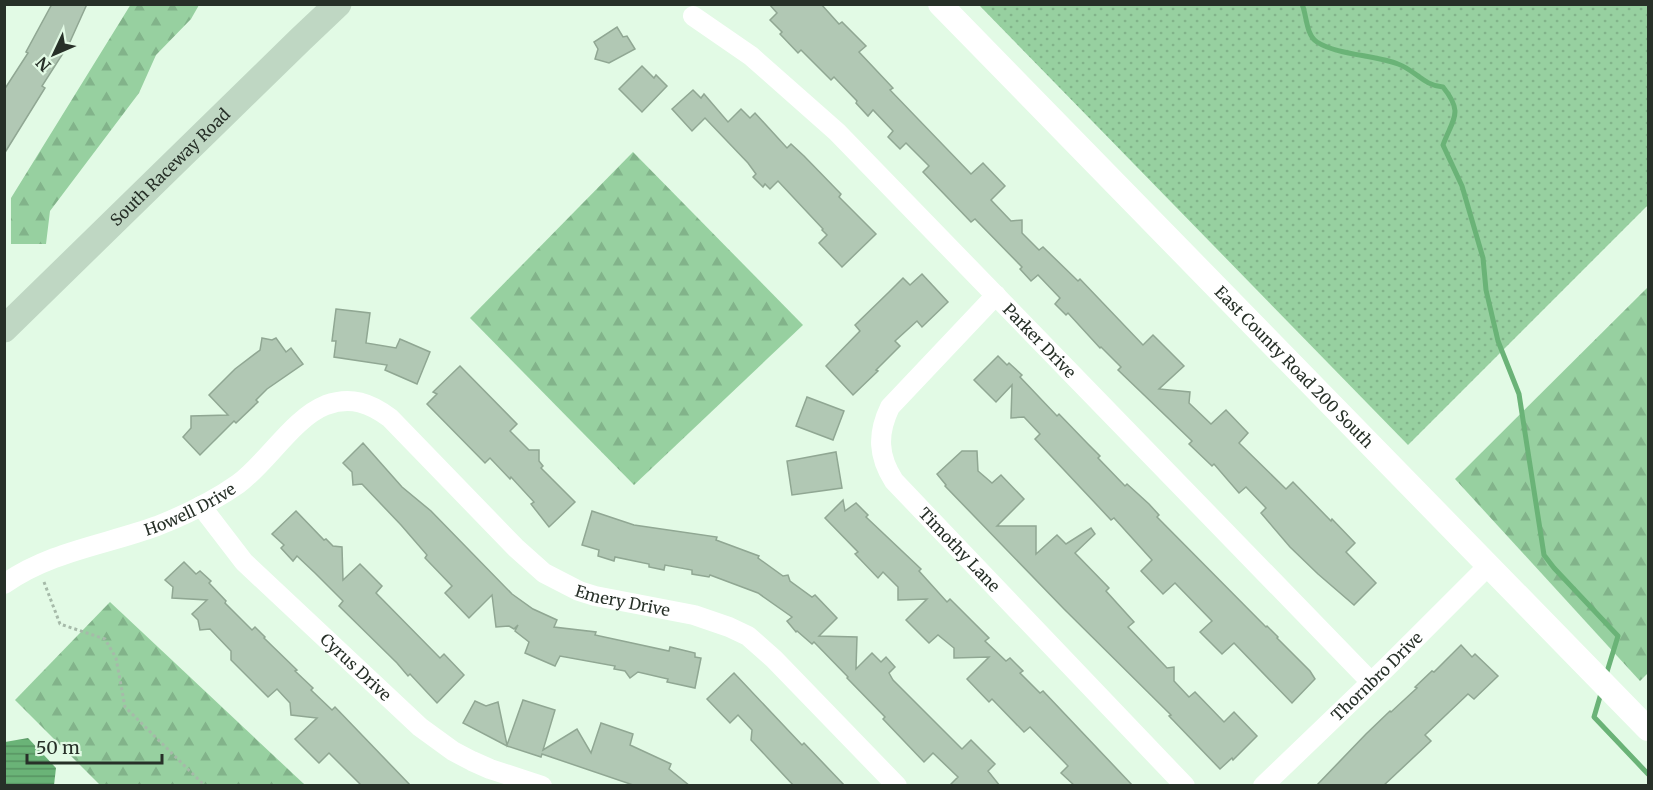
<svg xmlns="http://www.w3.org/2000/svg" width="1653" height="790" viewBox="0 0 1653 790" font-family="Merriweather,serif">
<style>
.grass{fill:url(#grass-dots)}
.forest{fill:url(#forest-firs)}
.water{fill:url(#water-rules)}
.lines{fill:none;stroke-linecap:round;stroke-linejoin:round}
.stream{stroke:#6ab377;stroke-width:5}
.building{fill:#b1c8b4;stroke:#90a793;stroke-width:1.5}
.path{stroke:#a6baa9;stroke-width:3;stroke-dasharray:3 3;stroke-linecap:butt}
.minor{stroke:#fff;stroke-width:20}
.tertiary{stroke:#fff;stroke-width:24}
.secondary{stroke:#bfd7c3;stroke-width:27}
.labels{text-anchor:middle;stroke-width:4.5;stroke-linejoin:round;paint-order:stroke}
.street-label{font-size:16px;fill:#273028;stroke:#e2fae5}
</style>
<defs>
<pattern id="grass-dots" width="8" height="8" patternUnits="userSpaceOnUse" patternTransform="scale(1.5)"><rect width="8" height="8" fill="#97d0a0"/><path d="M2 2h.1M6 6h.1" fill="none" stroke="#82b38a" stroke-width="1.8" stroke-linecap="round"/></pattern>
<pattern id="forest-firs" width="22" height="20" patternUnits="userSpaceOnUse" patternTransform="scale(1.5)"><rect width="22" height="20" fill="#97d0a0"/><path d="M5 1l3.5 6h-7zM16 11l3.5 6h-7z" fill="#82b38a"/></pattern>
<pattern id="water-rules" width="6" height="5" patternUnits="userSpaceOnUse" patternTransform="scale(1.5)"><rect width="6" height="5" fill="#6ab377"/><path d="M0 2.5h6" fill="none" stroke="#579262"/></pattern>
</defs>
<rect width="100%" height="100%" fill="#e2fae5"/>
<!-- grass -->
<polygon class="grass" points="979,5 1648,5 1648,205 1408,445"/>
<!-- forest -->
<g class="forest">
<polygon points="131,4 199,5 191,19 156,55 139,93 50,211 46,244 11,244 11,198"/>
<polygon points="633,152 803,325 634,485 470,318"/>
<polygon points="1648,287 1648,673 1640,681 1455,479"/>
<polygon points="110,602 305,785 100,785 15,700"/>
</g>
<!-- water -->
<polygon class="water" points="28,738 56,768 54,785 5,785 5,742"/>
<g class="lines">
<!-- stream -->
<g class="stream">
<path d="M1302,4c5,12 4,31 15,38 20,13 58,13 81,22 17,6 26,22 45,23 21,26 10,31 0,58l19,41 21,72 3,32 12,51 21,53 25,161 10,13 64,68 -12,39"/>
<polyline points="1602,690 1594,717 1648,774"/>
</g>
</g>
<!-- building -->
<g class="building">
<polygon points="52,4 87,4 69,44 42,86 45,88 4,154 4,90 28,53 26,52"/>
<polygon points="769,4 821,4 839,24 842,22 866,46 859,52 893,88 890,90 971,174 983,163 1005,186 991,200 1011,221 1022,220 1022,233 1039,250 1043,247 1078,281 1080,279 1143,345 1153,335 1184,366 1159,389 1190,392 1189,403 1211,424 1226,410 1248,433 1239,443 1286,489 1293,482 1331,521 1332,519 1355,543 1346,552 1376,583 1354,605 1318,574 1290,547 1261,513 1266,508 1246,487 1239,493 1214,464 1212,466 1189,444 1192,441 1118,370 1121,367 1101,347 1100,348 1068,313 1066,315 1055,304 1060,298 1038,275 1031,281 1020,269 1022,267 975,219 971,222 923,172 929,166 906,143 900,149 888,137 893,131 873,110 868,116 856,103 857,101 834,77 831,80 801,50 798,53 780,34 782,32 770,20 777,13"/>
<polygon points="617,27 623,37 627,36 635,49 609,63 595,59 598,49 594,42"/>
<polygon points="642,66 654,78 656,75 667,86 642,112 619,89"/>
<polygon points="693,90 701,98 704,94 728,122 741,109 750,118 755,113 787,148 791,144 804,156 841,194 839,197 876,234 842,267 819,243 827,235 822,230 823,229 778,181 770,189 765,184 763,187 753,177 756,174 748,163 705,118 692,131 672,109"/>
<polygon points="922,274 948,302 922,327 917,321 895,341 900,346 876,370 878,371 853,395 826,366 860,331 855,325 889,292 903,278 910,285"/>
<polygon points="336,309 370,313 366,343 396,348 400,339 430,352 417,384 385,370 387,365 334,357 336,341 332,341"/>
<polygon points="262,338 272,340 276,338 286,352 291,348 303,364 267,389 256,400 258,402 236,423 234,421 200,455 183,437 191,428 191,416 228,415 209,395 235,369 260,350"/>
<polygon points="998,356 1007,365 1009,363 1022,375 1020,377 1057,416 1059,414 1088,444 1100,456 1098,458 1125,486 1127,484 1149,504 1159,515 1157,517 1266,627 1267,626 1278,637 1277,638 1310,671 1315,679 1292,703 1234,643 1222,654 1200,632 1212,621 1175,583 1163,594 1141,571 1152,560 1114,518 1111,520 1035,439 1040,434 1024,417 1011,418 1012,385 996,402 974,380"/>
<polygon points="460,366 517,424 510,431 529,450 539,450 539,461 543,466 541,468 575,502 549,527 531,504 534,502 511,477 510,479 490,458 485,463 427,404 437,394 433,392"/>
<polygon points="807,397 844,411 833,440 796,426"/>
<polygon points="363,443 402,487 431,511 512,594 533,609 557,620 554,627 596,632 595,635 669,651 670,647 695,653 695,657 701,658 695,688 667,682 668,679 638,672 630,678 625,671 614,669 615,666 560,656 555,666 525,653 529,642 515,631 518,625 514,629 509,626 496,627 492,595 469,618 445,593 452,586 425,558 427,555 401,525 362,484 353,485 352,472 343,463"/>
<polygon points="962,451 977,451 978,471 992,483 1001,475 1024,499 997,526 1036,526 1036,554 1057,535 1066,544 1091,528 1095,534 1075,553 1109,588 1106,591 1134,622 1128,627 1167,668 1174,667 1174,681 1189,697 1195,692 1224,722 1234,712 1257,736 1233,760 1232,758 1220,769 1169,716 1171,715 1064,609 945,486 946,485 937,474"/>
<polygon points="836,452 842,488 792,495 787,461"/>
<polygon points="843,500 845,511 856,503 868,515 866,517 921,569 919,571 947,602 950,599 989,638 985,641 1006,661 1010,658 1023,671 1020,673 1040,693 1043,691 1133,786 1075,786 1061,773 1068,766 1030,727 1024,732 992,699 989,702 967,679 989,657 954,658 954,648 938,635 929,643 906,620 927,599 898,600 898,587 883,572 878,578 855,554 858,552 825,518"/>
<polygon points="296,511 324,540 326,539 333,546 342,547 343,580 360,564 382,586 376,593 440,658 444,654 464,675 437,703 410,674 408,676 397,663 339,606 343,601 315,573 297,556 293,561 281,548 284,545 272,534"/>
<polygon points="592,511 634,525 717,537 716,540 759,556 758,558 783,576 788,575 790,581 812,597 815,595 837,618 819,636 857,637 856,669 872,653 881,662 886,657 895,667 889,673 893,680 962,749 971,740 995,764 988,771 1000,786 949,786 958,777 933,753 924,762 883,719 885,717 847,678 848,677 814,642 812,644 797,631 796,632 787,621 792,617 758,593 710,575 709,577 692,574 692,570 665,565 664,570 649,567 649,564 615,557 614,561 598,556 599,550 582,545"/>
<polygon points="184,562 196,574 200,571 211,581 209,583 226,601 225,603 252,630 255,627 265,637 264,638 297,670 295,671 313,688 311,690 332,710 335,707 411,786 362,786 329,753 319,763 295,739 317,718 291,715 290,703 277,689 268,697 231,660 231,651 210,629 200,630 198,620 192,614 207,600 172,598 173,587 165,580"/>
<polygon points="1461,645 1472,657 1475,654 1498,676 1474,699 1468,694 1425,735 1431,741 1383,786 1316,786 1366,734 1390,711 1391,712 1417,688 1415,687 1432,671 1434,672"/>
<polygon points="734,673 802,745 804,743 845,786 794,786 751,740 752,730 738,715 730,723 707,699"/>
<polygon points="523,700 555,710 543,750 577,729 591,753 601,723 633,734 630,745 671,764 669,769 690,786 636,786 542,754 541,757 507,746 463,723 475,701 486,706 498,702 507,745"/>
</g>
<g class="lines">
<!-- path -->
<polyline class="path" points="44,582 60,624 105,639 116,658 125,707 205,786"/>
<!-- minor -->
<g class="minor">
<path id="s1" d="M693,16l58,40 86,76 534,550"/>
<path id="s2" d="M996,295l-106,112c-13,27 -12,49 4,74l291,305"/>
<path id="s3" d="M201,506l43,56 176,165 33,24 19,10 18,8 52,17"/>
<path id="s4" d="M4,584c47,-33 101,-39 153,-58 28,-11 57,-25 81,-42 29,-21 55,-66 88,-79 25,-9 44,-2 64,13l126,130 28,25 35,18 16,5 99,19 35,12 19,9 26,23 123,127"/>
<path id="s5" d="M1263,786l123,-118 103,-103"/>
</g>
<!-- tertiary -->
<path class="tertiary" id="s6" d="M940,4l708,725"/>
<!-- secondary -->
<path class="secondary" id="s7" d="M4,329l297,-290 37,-35"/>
</g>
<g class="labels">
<!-- street labels -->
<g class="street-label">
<text dy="6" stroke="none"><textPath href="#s7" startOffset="232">South Raceway Road</textPath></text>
<text dy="6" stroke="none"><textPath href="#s1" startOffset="476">Parker Drive</textPath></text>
<text dy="6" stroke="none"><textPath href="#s6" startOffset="507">East County Road 200 South</textPath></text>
<text dy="6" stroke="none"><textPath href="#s4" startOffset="201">Howell Drive</textPath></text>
<text dy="6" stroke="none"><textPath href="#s2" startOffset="327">Timothy Lane</textPath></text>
<text dy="6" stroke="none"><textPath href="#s4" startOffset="746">Emery Drive</textPath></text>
<text dy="6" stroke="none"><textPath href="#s3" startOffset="224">Cyrus Drive</textPath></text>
<text dy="6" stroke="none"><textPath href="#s5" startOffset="158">Thornbro Drive</textPath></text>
</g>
</g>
<!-- border -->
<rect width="1653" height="790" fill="none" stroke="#273028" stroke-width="12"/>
<!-- north arrow -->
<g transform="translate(54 54) rotate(226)" stroke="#e2fae5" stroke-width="4.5" paint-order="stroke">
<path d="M0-4.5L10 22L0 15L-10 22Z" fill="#273028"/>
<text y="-9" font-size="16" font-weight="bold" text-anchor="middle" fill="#273028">N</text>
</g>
<!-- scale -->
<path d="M27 754v9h135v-9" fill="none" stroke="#273028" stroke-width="3"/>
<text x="36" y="754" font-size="18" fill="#273028" stroke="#e2fae5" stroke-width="4.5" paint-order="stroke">50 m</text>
</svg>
